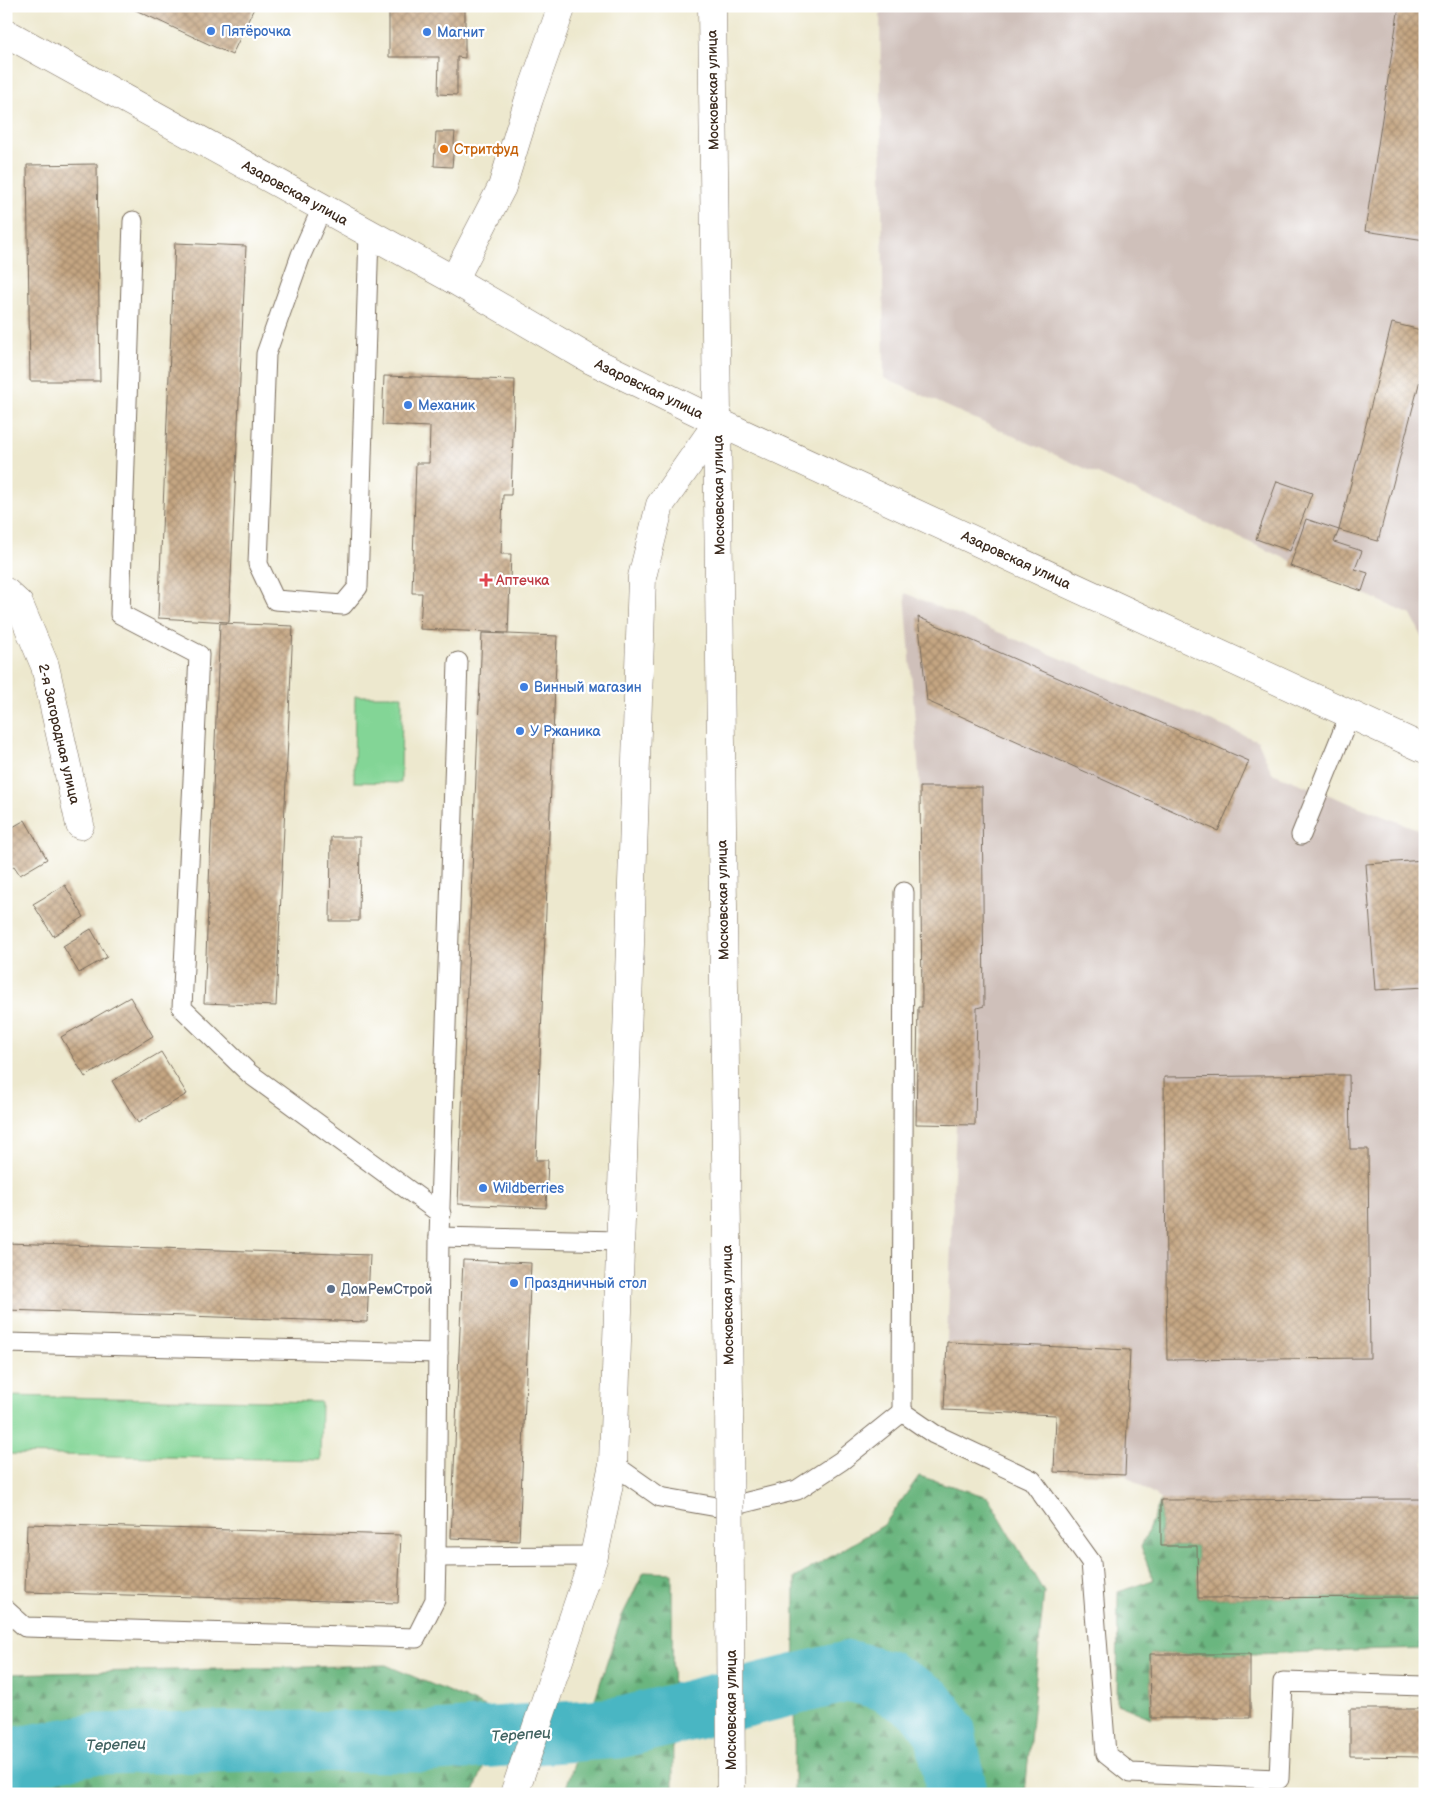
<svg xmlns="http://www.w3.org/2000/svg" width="1431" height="1800" viewBox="0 0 1431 1800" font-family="'Balsamiq Sans',sans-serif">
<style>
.industrial{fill:#cfc0ba}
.forest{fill:url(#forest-firs);stroke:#52704e}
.park{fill:#83d596;stroke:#5f805a}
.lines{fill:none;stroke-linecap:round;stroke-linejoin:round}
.river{stroke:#48b6c3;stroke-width:61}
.building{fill:url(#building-cross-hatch)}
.service-casing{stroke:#796c5c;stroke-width:21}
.minor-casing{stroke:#796c5c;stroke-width:29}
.tertiary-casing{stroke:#796c5c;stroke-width:29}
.secondary-casing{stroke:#796c5c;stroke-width:29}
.primary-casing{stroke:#796c5c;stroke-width:29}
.service{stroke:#fff;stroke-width:19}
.minor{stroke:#fff;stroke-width:28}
.tertiary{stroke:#fff;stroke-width:28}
.secondary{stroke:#fff;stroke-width:28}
.primary{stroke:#fff;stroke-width:28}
.primary-bridge-casing{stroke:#796c5c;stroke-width:29;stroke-linecap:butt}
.primary-bridge{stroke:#fff;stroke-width:28}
.shop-dot{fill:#3f7fe0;stroke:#fff;stroke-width:2}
.food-dot{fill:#e8710a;stroke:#fff;stroke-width:2}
.health-dot{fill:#e0444e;stroke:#fff;stroke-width:2}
.service-dot{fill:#5c6f8a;stroke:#fff;stroke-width:2}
.labels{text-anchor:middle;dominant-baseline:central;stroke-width:4.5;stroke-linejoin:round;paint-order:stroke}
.shop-label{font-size:14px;fill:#366cbe;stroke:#fff;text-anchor:start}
.street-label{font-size:14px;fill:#3b2a1e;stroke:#fff}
.food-label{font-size:14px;fill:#c56008;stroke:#fff;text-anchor:start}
.health-label{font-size:14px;fill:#be3a42;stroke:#fff;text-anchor:start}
.service-label{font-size:14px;fill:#4e5e75;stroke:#fff;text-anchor:start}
.water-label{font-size:15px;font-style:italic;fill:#406260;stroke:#fff}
</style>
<defs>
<pattern id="forest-firs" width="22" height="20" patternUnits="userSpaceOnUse" patternTransform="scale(1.25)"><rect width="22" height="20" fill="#6ab67f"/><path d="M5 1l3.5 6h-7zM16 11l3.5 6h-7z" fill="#589467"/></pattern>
<pattern id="building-cross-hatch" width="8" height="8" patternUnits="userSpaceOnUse" patternTransform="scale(1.25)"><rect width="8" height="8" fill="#c5a682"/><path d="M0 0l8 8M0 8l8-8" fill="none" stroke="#a1876a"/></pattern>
</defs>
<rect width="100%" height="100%" fill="#fff"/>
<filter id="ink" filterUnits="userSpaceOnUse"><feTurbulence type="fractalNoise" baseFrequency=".02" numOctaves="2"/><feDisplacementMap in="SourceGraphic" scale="10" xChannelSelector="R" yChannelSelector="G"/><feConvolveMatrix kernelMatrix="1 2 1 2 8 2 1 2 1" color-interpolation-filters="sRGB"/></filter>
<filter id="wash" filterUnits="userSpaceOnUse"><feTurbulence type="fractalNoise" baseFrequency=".0096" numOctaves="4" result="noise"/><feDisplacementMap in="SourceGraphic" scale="20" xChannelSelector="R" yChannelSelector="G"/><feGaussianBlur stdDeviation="1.12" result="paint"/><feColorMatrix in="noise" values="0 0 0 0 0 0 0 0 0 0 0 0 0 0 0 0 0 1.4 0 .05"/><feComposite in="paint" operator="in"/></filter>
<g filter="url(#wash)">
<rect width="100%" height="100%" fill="#ede8ce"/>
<g class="industrial">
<polygon points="880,6 1425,6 1425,642 1411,615 884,378"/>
<polygon points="905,593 1258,741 1272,773 1425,832 1425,1597 1198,1598 1197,1546 1161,1546 1161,1500 1125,1475 1054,1472 1056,1415 944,1410 956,1125 916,1124 918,1007 922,1007 920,787"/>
</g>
<g class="forest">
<polygon points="919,1476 988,1497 1044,1592 1025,1794 794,1794 795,1578 884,1525"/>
<polygon points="1161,1500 1161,1546 1197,1546 1198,1598 1425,1597 1425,1649 1250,1654 1150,1654 1151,1718 1117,1704 1118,1592 1153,1580 1141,1547"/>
<polygon points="644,1572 672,1573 673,1794 564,1794 622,1616"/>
<polygon points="386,1665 504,1715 473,1794 6,1794 6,1674"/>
</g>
<g class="park">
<polygon points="355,696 402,696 401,783 354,782"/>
<polygon points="6,1396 321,1402 320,1460 6,1454"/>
</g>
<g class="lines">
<polyline class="river" points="6,1759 94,1744 258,1741 423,1742 619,1728 850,1671 884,1680 925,1704 945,1731 955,1782 955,1794"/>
</g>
<g id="blocks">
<g class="building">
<polygon points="127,6 255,6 232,55"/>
<polygon points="389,6 465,6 465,58 457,57 457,95 438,94 439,57 389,57"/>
<polygon points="1399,6 1425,7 1425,240 1365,231"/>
<polygon points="436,132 455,132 452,167 434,166"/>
<polygon points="97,164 100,381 30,381 27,165"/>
<polygon points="175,243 246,246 229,622 158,618"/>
<polygon points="1392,323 1425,331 1425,361 1378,541 1339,530"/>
<polygon points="384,376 515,380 511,495 503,495 501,554 511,554 508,633 420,629 422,593 412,593 416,463 429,463 430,427 382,425"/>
<polygon points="1277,481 1312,493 1290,551 1256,539"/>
<polygon points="1306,519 1339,530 1334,542 1362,551 1355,569 1368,573 1362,591 1290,566"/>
<polygon points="918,617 1249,761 1218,831 927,701"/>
<polygon points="220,623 293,626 276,1006 204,1003"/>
<polygon points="482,633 557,636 536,1160 548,1160 546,1208 458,1204"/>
<polygon points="920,787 982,787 984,1006 977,1008 975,1125 916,1124 918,1007 922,1007"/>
<polygon points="25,820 47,859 20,875 14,866 6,870 6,831"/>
<polygon points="331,837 360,837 359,921 330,921"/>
<polygon points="1425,860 1425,987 1375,990 1366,864"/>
<polygon points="65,885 84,917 53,936 33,904"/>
<polygon points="91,929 107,957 79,973 63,946"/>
<polygon points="130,997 153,1036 85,1077 61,1037"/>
<polygon points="161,1052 187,1094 138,1123 112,1081"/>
<polygon points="1349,1075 1350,1149 1368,1149 1370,1358 1167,1360 1164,1077"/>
<polygon points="6,1243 370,1255 367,1322 6,1310"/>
<polygon points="463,1260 531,1263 519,1541 451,1538"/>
<polygon points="947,1342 1130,1350 1125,1475 1054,1472 1056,1415 944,1410"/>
<polygon points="1425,1499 1425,1597 1198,1598 1197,1546 1161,1546 1161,1500"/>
<polygon points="27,1524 401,1535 398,1603 25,1592"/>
<polygon points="1150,1654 1250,1654 1250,1718 1151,1718"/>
<polygon points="1350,1709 1425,1709 1425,1757 1350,1756"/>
</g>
</g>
</g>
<g filter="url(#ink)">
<use href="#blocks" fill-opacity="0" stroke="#796c5c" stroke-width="1"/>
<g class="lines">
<defs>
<g id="service">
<polyline points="322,208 301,255 266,354 258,564 275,600 343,605 358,587 369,234"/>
<polyline points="133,221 120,614 199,655 182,1008 250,1074 441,1214"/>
<polyline points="458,662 439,1237 620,1241"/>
<polyline points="1301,835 1350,714"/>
<polyline points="439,1237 436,1557 594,1556"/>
<polyline points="6,1343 438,1353"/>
<polyline points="902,1412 934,1434 1032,1480 1091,1562 1106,1754 1130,1773 1279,1779 1283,1682 1425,1686"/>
<polyline points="902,1412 904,892"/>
<polyline points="613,1464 660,1497 723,1508 797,1490 841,1461 902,1412"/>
<polyline points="6,1610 25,1627 416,1638 435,1600 436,1557"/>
</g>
<polyline id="minor" points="6,592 19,604 45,666 80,825"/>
<g id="tertiary">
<polyline points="6,33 454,280"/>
<polyline points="514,1794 594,1556 613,1464 642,577 660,505 718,422 1425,749"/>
</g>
<polyline id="secondary" points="562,6 529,99 502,187 454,280 591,360 718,422"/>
<polyline id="primary" points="712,6 729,1398"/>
</defs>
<use href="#service" class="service-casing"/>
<use href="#minor" class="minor-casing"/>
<use href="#tertiary" class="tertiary-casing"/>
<use href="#secondary" class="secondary-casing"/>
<use href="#primary" class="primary-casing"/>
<use href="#service" class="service"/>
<use href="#minor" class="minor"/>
<use href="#tertiary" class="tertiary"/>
<use href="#secondary" class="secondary"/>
<use href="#primary" class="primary"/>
<defs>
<polyline id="primary-bridge" points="729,1398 731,1794"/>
</defs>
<use href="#primary-bridge" class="primary-bridge-casing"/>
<use href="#primary-bridge" class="primary-bridge"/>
</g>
</g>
<g class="shop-dot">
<circle cx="211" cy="31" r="5"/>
<circle cx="427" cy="32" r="5"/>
<circle cx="408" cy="405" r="5"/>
<circle cx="524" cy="687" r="5"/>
<circle cx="520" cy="731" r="5"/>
<circle cx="483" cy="1188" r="5"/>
<circle cx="514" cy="1283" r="5"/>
</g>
<circle class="food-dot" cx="444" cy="149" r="5"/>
<path class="health-dot" d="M483.5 572.5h5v5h5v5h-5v5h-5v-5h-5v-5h5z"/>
<circle class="service-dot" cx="331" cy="1289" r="5"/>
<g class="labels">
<g class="shop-label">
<text x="221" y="31">Пятёрочка</text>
<text x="437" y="32">Магнит</text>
<text x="418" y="405">Механик</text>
<text x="534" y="687">Винный магазин</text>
<text x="530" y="731">У Ржаника</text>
<text x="493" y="1188">Wildberries</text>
<text x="524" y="1283">Праздничный стол</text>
</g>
<g class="street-label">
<text transform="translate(713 90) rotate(-91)">Московская улица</text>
<text transform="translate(295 193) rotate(29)">Азаровская улица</text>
<text transform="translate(649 389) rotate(26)">Азаровская улица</text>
<text transform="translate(719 495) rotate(-91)">Московская улица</text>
<text transform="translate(1016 560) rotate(25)">Азаровская улица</text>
<text transform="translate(59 734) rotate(77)">2-я Загородная улица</text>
<text transform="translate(723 900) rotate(-91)">Московская улица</text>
<text transform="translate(728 1305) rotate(-91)">Московская улица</text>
<text transform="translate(731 1710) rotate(-90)">Московская улица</text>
</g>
<g class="food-label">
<text x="454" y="149">Стритфуд</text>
</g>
<g class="health-label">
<text x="496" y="580">Аптечка</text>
</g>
<g class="service-label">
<text x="341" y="1289">ДомРемСтрой</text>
</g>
<g class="water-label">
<text transform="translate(521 1735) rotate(-4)">Терепец</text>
<text transform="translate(116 1745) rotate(-2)">Терепец</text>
</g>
</g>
<rect width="1431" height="1800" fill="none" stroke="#fff" stroke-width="25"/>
</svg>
